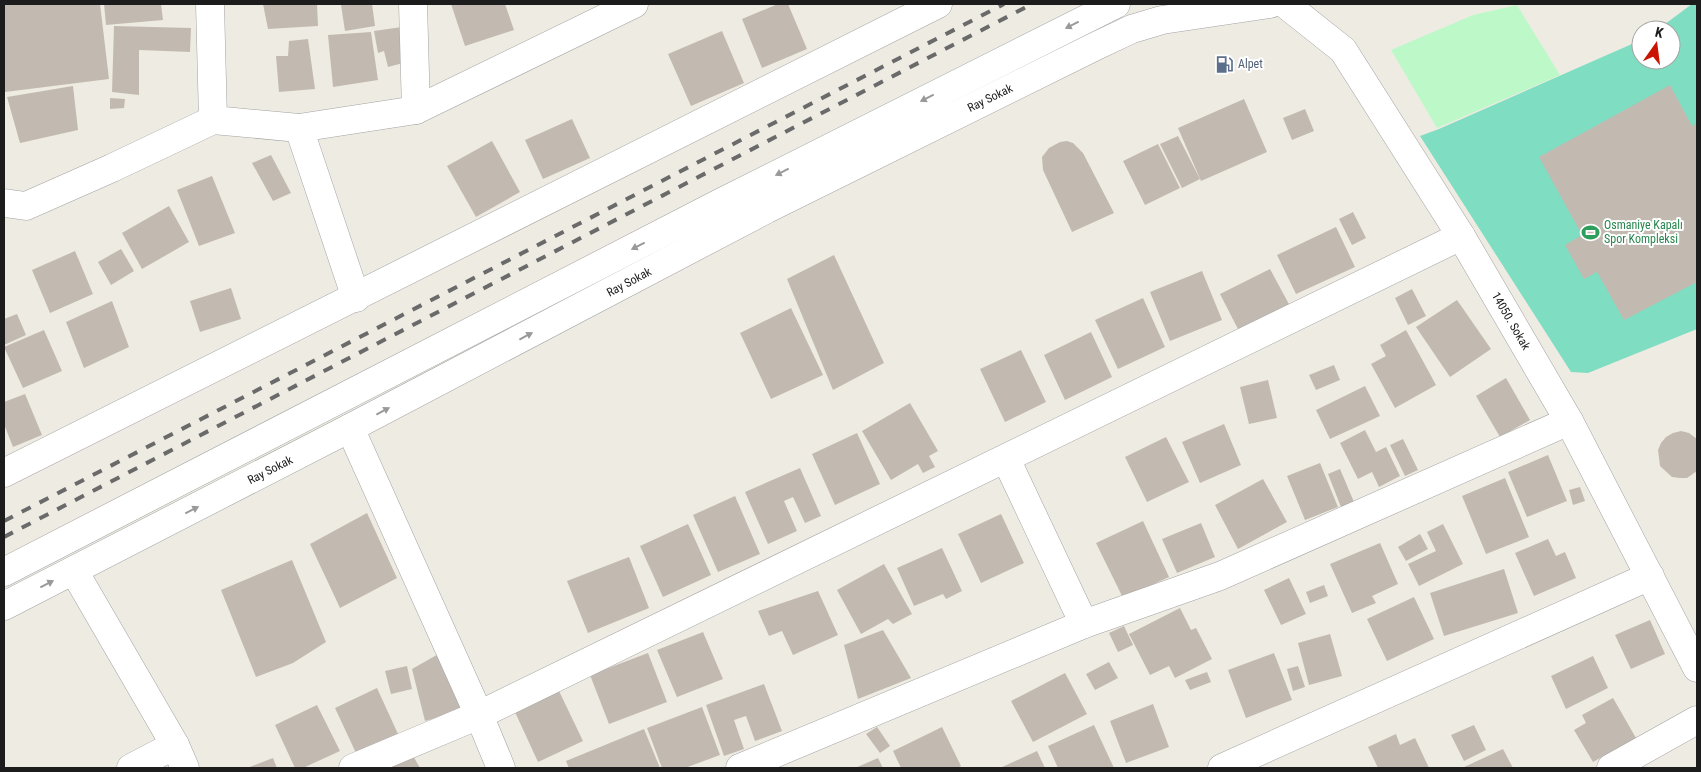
<svg xmlns="http://www.w3.org/2000/svg" width="1701" height="772" viewBox="0 0 1701 772" font-family="'Roboto Condensed',sans-serif">
<style>
.park{fill:#bdf9c8}
.pitch{fill:#7fddc2}
.building{fill:#c2bab1}
.lines{fill:none;stroke-linecap:round;stroke-linejoin:round}
.minor-casing{stroke:#a3a3a3;stroke-width:29}
.tertiary-casing{stroke:#a3a3a3;stroke-width:29}
.minor{stroke:#fff;stroke-width:28}
.tertiary{stroke:#fff;stroke-width:28}
.rail{stroke:#6a6a6a;stroke-width:4;stroke-dasharray:10 10;stroke-linecap:butt}
.oneway{fill:#999}
.labels{text-anchor:middle;dominant-baseline:central;stroke-width:4;stroke-linejoin:round;paint-order:stroke}
.service-label{font-size:12px;fill:#4e5e75;stroke:#fff;text-anchor:start}
.street-label{font-size:12px;fill:#1c1c1c;stroke:#fff}
.leisure-label{font-size:12px;fill:#27864d;stroke:#fff;text-anchor:start}
</style>
<rect width="100%" height="100%" fill="#eeebe2"/>
<polygon class="park" points="1517,5 1560,75 1437,128 1391,50 1473,15"/>
<polygon class="pitch" points="1692,4 1697,4 1697,329 1588,373 1571,372 1420,136 1439,129 1641,40 1641,60 1671,60 1671,30 1657,30"/>
<g class="building">
<polygon points="4,4 100,4 109,79 5,92"/>
<polygon points="104,4 161,4 163,20 106,25"/>
<polygon points="263,4 317,4 318,26 268,29"/>
<polygon points="350,4 372,4 375,26 345,31 341,5"/>
<polygon points="451,4 505,4 514,30 465,46"/>
<polygon points="778,4 788,4 807,49 762,68 742,19"/>
<polygon points="114,26 191,28 190,52 139,50 139,95 112,92"/>
<polygon points="402,27 407,62 388,67 384,51 378,53 374,31"/>
<polygon points="722,31 744,83 691,106 668,54"/>
<polygon points="371,32 378,80 333,87 328,35"/>
<polygon points="308,39 315,89 279,92 276,56 288,56 289,41"/>
<polygon points="1670,85 1692,126 1697,123 1697,282 1624,320 1597,272 1584,279 1565,245 1582,235 1539,157"/>
<polygon points="73,86 78,130 20,143 7,97"/>
<polygon points="110,98 125,99 124,108 110,109"/>
<polygon points="1244,99 1267,152 1201,181 1178,128"/>
<polygon points="1305,109 1314,131 1292,140 1283,118"/>
<polygon points="572,119 590,158 543,179 525,140"/>
<polygon points="1178,136 1200,179 1182,188 1160,144"/>
<polygon points="492,141 520,192 476,217 447,166"/>
<polygon points="1067,141 1073,143 1083,153 1114,213 1072,232 1043,170 1042,157 1049,148 1060,142"/>
<polygon points="1158,144 1180,188 1145,205 1123,161"/>
<polygon points="271,155 291,193 273,201 252,163"/>
<polygon points="212,176 235,233 199,246 177,190"/>
<polygon points="169,206 189,242 142,269 122,233"/>
<polygon points="1353,212 1366,238 1352,245 1339,219"/>
<polygon points="1336,227 1355,267 1296,294 1277,255"/>
<polygon points="121,249 134,271 111,285 98,262"/>
<polygon points="75,251 93,294 50,313 32,270"/>
<polygon points="834,255 884,363 833,390 787,279"/>
<polygon points="1270,269 1290,306 1239,331 1220,294"/>
<polygon points="1202,271 1222,320 1170,341 1150,292"/>
<polygon points="231,288 241,319 200,332 190,301"/>
<polygon points="1412,289 1426,316 1408,325 1395,298"/>
<polygon points="1143,298 1165,347 1118,369 1095,320"/>
<polygon points="1457,300 1491,349 1450,377 1416,327"/>
<polygon points="112,301 129,347 84,368 66,322"/>
<polygon points="791,308 823,375 771,399 740,333"/>
<polygon points="17,314 26,335 4,345 4,319"/>
<polygon points="44,330 62,371 23,388 4,347"/>
<polygon points="1406,330 1436,385 1395,408 1371,364 1386,356 1380,345"/>
<polygon points="1091,332 1112,377 1065,400 1044,355"/>
<polygon points="1021,350 1046,402 1005,422 980,369"/>
<polygon points="1334,365 1340,380 1316,390 1309,375"/>
<polygon points="1506,378 1530,420 1500,437 1476,396"/>
<polygon points="1268,380 1277,418 1249,424 1240,387"/>
<polygon points="1365,386 1380,416 1330,439 1316,410"/>
<polygon points="25,394 42,435 13,447 4,424 4,402"/>
<polygon points="910,403 938,451 929,456 935,467 923,473 918,464 891,480 862,431"/>
<polygon points="1224,424 1241,465 1200,483 1182,442"/>
<polygon points="1365,430 1376,452 1386,447 1400,476 1379,487 1372,472 1358,479 1340,443"/>
<polygon points="1681,431 1689,433 1697,439 1697,471 1687,478 1680,478 1672,477 1660,466 1658,450 1661,443 1666,437 1673,433"/>
<polygon points="857,433 880,484 835,505 812,454"/>
<polygon points="1166,437 1189,482 1147,502 1125,457"/>
<polygon points="1403,439 1418,470 1405,476 1390,445"/>
<polygon points="1548,455 1567,501 1527,517 1508,472"/>
<polygon points="1320,463 1338,507 1305,520 1287,476"/>
<polygon points="800,468 821,516 805,523 793,497 784,501 797,531 768,544 745,492"/>
<polygon points="1340,469 1354,502 1341,507 1328,474"/>
<polygon points="1505,478 1529,537 1486,554 1462,496"/>
<polygon points="1263,479 1287,522 1238,549 1215,505"/>
<polygon points="1580,487 1585,501 1573,505 1569,490"/>
<polygon points="735,496 760,554 718,572 693,515"/>
<polygon points="367,513 397,578 340,608 310,544"/>
<polygon points="1001,514 1024,563 981,583 958,534"/>
<polygon points="1143,521 1169,577 1123,598 1096,543"/>
<polygon points="1201,523 1215,557 1177,573 1162,539"/>
<polygon points="688,524 711,575 663,597 640,546"/>
<polygon points="1443,524 1463,564 1419,586 1408,564 1436,551 1427,532"/>
<polygon points="1420,534 1428,549 1406,561 1398,547"/>
<polygon points="1548,539 1556,556 1565,552 1576,578 1534,596 1515,553"/>
<polygon points="1380,543 1398,584 1372,596 1376,603 1352,613 1330,564"/>
<polygon points="942,548 962,591 946,599 943,594 914,606 897,568"/>
<polygon points="629,557 649,608 588,633 567,581"/>
<polygon points="292,560 326,642 293,663 256,677 221,590"/>
<polygon points="884,564 912,614 893,624 888,619 861,634 837,590"/>
<polygon points="1504,569 1518,613 1444,636 1430,593"/>
<polygon points="1289,578 1306,614 1281,625 1264,590"/>
<polygon points="1324,585 1328,596 1310,603 1306,592"/>
<polygon points="818,591 838,635 793,655 782,631 769,636 758,611"/>
<polygon points="1414,597 1434,639 1387,661 1367,619"/>
<polygon points="1180,608 1191,630 1196,628 1212,659 1175,678 1169,666 1150,675 1129,634"/>
<polygon points="1650,620 1665,654 1631,669 1615,635"/>
<polygon points="1124,626 1133,645 1118,652 1109,633"/>
<polygon points="883,630 911,678 858,699 844,645"/>
<polygon points="703,632 723,679 677,697 657,650"/>
<polygon points="1330,634 1342,676 1309,685 1298,643"/>
<polygon points="442,652 465,710 425,721 412,669"/>
<polygon points="648,653 667,702 609,724 590,675"/>
<polygon points="1274,653 1292,700 1246,718 1228,670"/>
<polygon points="1593,656 1608,688 1566,709 1551,676"/>
<polygon points="1109,662 1118,678 1095,690 1086,674"/>
<polygon points="407,666 412,689 391,694 385,671"/>
<polygon points="1298,666 1305,687 1293,691 1287,669"/>
<polygon points="1207,672 1211,682 1190,690 1185,680"/>
<polygon points="1065,673 1087,714 1033,742 1011,701"/>
<polygon points="764,684 782,731 755,741 746,716 734,720 744,749 724,756 706,705"/>
<polygon points="377,688 398,734 356,753 335,708"/>
<polygon points="559,691 583,741 538,762 515,712"/>
<polygon points="1613,698 1636,738 1593,762 1574,730 1586,723 1582,715"/>
<polygon points="1153,704 1169,747 1126,763 1110,721"/>
<polygon points="317,705 340,751 303,768 295,768 275,725"/>
<polygon points="702,707 720,755 685,768 662,768 647,728"/>
<polygon points="1094,725 1114,768 1058,768 1048,746"/>
<polygon points="1474,725 1486,750 1464,761 1451,735"/>
<polygon points="877,727 890,746 880,753 866,734"/>
<polygon points="942,727 961,766 957,768 901,768 893,751"/>
<polygon points="644,729 660,768 569,768 566,761"/>
<polygon points="1396,734 1400,745 1415,738 1429,768 1378,768 1368,747"/>
<polygon points="1503,749 1513,768 1462,768"/>
<polygon points="1037,751 1045,768 1000,768"/>
<polygon points="412,754 420,768 386,768"/>
<polygon points="273,758 277,768 247,768"/>
<polygon points="878,758 883,768 855,768"/>
</g>
<g class="lines">
<defs>
<g id="minor">
<polyline points="210,4 213,120"/>
<polyline points="413,4 416,110"/>
<polyline points="1285,4 1343,50 1461,236 1569,421 1697,668"/>
<polyline points="299,128 356,298"/>
<polyline points="4,203 26,206 112,168 213,120 299,128 416,110 634,4"/>
<polyline points="350,428 479,715 501,768"/>
<polyline points="1006,459 1084,624"/>
<polyline points="4,473 938,4"/>
<polyline points="74,571 175,745 185,768"/>
<polyline points="131,768 175,745"/>
<polyline points="353,768 479,715 1461,236"/>
<polyline points="740,768 1084,624 1220,576 1569,421"/>
<polyline points="1222,768 1650,576"/>
<polyline points="1611,768 1697,720"/>
</g>
<g id="tertiary">
<polyline points="4,572 720,203 1116,4"/>
<polyline points="4,606 350,428 767,209 1096,46 1132,29 1162,20 1270,4"/>
</g>
</defs>
<use href="#minor" class="minor-casing"/>
<use href="#tertiary" class="tertiary-casing"/>
<use href="#minor" class="minor"/>
<use href="#tertiary" class="tertiary"/>
<g class="rail">
<polyline points="4,521 1004,4"/>
<polyline points="4,537 1032,4"/>
</g>
</g>
<defs><path id="oneway-solid" d="M-6-.8H1V-3.2L6.5 0L1 3.2V.8H-6Z" transform="scale(1.25)"/></defs>
<g class="oneway">
<use href="#oneway-solid" transform="translate(1072 25) rotate(153)"/>
<use href="#oneway-solid" transform="translate(927 98) rotate(153)"/>
<use href="#oneway-solid" transform="translate(782 172) rotate(153)"/>
<use href="#oneway-solid" transform="translate(638 246) rotate(153)"/>
<use href="#oneway-solid" transform="translate(526 336) rotate(-28)"/>
<use href="#oneway-solid" transform="translate(383 411) rotate(-28)"/>
<use href="#oneway-solid" transform="translate(192 510) rotate(-27)"/>
<use href="#oneway-solid" transform="translate(47 584) rotate(-27)"/>
</g>
<defs>
<symbol id="fuel-bare" viewBox="-9 -9 18 18"><path d="M-5.5-6h7V0h2V4h1.3V-2.5L3-4.5l.8-.8L6-3V5H2.5V1h-1V6h-7ZM-4.2-4.7v3.2H.2V-4.7Z" fill="#5c6f8a" stroke="#fff" stroke-width="2.5" paint-order="stroke"/></symbol>
<symbol id="stadium-bare" viewBox="-9 -9 18 18"><path d="M0-5a6.5 5 0 1 0 0 10a6.5 5 0 1 0 0-10ZM-3.5-1.8h7v3.6h-7Z" fill="#2e9e5b" stroke="#fff" stroke-width="2.5" paint-order="stroke"/></symbol>
</defs>
<g fill-rule="evenodd">
<use href="#fuel-bare" x="1212" y="52" width="25" height="25"/>
<use href="#stadium-bare" x="1578" y="220" width="25" height="25"/>
</g>
<g class="labels">
<g class="service-label">
<text x="1238" y="64">Alpet</text>
</g>
<g class="street-label">
<text transform="translate(990 98) rotate(-26)">Ray Sokak</text>
<text transform="translate(629 282) rotate(-28)">Ray Sokak</text>
<text transform="translate(1511 321) rotate(60)">14050. Sokak</text>
<text transform="translate(270 470) rotate(-27)">Ray Sokak</text>
</g>
<g class="leisure-label">
<text x="1604" y="225">Osmaniye Kapalı<tspan x="1604" dy="14">Spor Kompleksi</tspan></text>
</g>
</g>
<rect width="1701" height="772" fill="none" stroke="#1c1c1c" stroke-width="10"/>
<g transform="translate(1656 45) rotate(14)"><circle r="24" fill="#ffffff" stroke="#a4a4a4"/>
<path d="M0-4L9 19L0 12L-9 19Z" fill="#c81400"/>
<text y="-8" font-size="14" font-weight="bold" text-anchor="middle" fill="#1c1c1c">K</text>
</g>
</svg>
